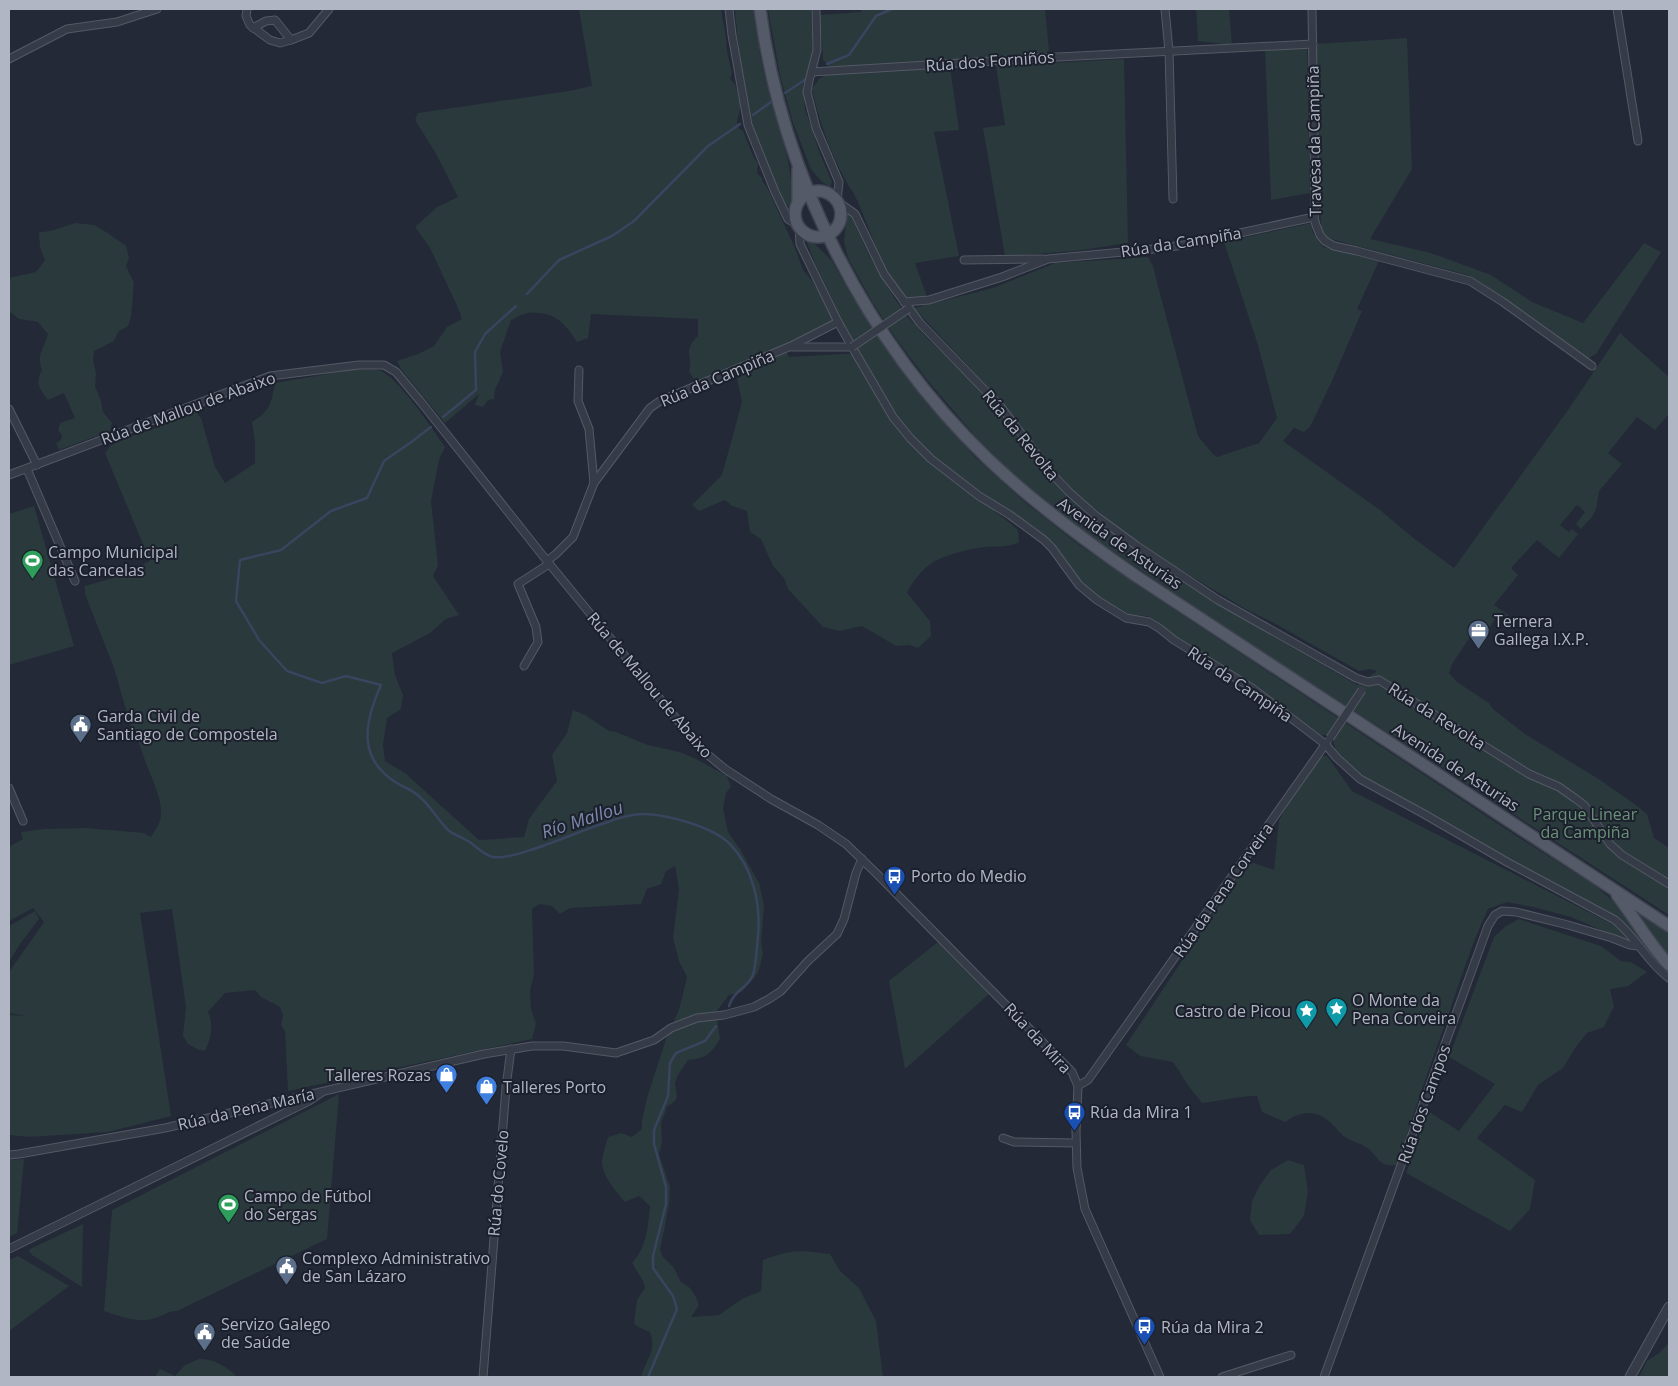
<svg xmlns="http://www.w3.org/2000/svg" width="1678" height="1386" viewBox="0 0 1678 1386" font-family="'Open Sans',sans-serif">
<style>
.green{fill:#29393c}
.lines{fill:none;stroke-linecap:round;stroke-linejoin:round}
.stream{stroke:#39445f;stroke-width:2.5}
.minor-casing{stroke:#545965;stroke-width:9}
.tertiary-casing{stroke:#545965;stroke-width:11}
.primary-casing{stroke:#3f4451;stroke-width:14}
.minor{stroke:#363b48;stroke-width:7}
.tertiary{stroke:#363b48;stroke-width:9}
.primary{stroke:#545a67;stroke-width:11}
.minor-bridge-casing{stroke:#545965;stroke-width:9;stroke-linecap:butt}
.minor-bridge{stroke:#363b48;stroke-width:7}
.labels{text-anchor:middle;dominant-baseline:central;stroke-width:4;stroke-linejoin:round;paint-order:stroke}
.street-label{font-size:16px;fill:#b1b6c4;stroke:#1c202c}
.poi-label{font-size:16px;fill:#b1b6c4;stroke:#1c202c;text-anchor:start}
.park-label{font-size:16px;fill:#6a9279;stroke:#1c202c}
.water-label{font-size:18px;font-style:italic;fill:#7c89aa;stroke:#1c202c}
</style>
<rect width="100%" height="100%" fill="#232937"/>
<g class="green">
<path d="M 579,9 L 721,9 L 726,38 L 727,51 L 732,73 L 730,79 L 735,84 L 741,104 L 737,122 L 739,129 L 743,131 L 754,158 L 758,163 L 757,173 L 762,178 L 763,183 L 766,185 L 795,248 L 803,270 L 813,282 L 833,317 L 832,322 C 816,330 800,336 784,345 L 789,357 L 860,353 L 850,338 L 815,263 L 806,240 L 811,240 L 832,261 L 847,288 L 881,341 L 924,400 L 975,457 L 1028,505 L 1078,544 L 1140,587 L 1518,837 L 1594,885 L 1613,901 L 1627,916 L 1669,970 L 1669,973 L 1650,957 L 1633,933 L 1362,776 L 1350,766 L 1336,750 L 1333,741 L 1326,735 L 1321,735 L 1233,672 L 1176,637 L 1155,620 L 1147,616 L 1131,615 L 1120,611 L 1101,600 L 1079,580 L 1041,532 L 991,500 L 995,512 L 1005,519 L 1018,530 L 1019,542 C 1008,548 997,546 985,547 C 969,549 949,554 935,561 C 925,566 911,583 907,593 L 930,621 L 931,636 L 918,648 L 909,645 L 896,646 L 862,626 L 839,631 L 823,627 L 788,589 L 784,578 L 773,566 L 761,539 L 750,532 L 747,511 L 732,506 L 725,500 L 699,511 L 692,505 L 722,475 L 742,402 L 736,374 L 710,384 L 694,380 L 689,371 C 694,353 681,353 698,336 L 698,319 L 591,314 L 588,338 L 577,342 C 565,323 554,311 529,313 C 523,313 516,318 511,320 L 500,352 L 503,372 L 495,390 L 494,399 L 488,400 L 483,407 L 475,405 L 479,394 L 445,423 L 401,369 L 397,361 L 418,354 L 434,346 L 447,327 L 462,319 L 459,310 L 430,248 L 415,227 L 437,207 L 458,197 L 435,152 L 415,120 L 418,113 L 569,91 L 592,86 Z"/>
<path d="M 735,9 L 754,9 C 757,37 761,65 769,93 C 779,130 793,162 792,202 L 791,206 L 789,207 C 780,202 777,186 773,177 C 766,159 757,141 752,123 C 742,86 738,47 735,9 Z"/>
<polygon points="768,9 811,9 813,54 803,86 805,109 820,154 832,182 830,187 821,181 811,169 793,123 780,75"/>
<polygon points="861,9 1045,9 1049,50 1045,54 829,67 823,60 822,42 819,15 861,12"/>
<polygon points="1196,9 1229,9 1232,45 1198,41"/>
<polygon points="1407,38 1412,169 1370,239 1431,253 1491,275 1532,302 1583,323 1644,243 1661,252 1596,354 1589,358 1584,357 1482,283 1468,275 1327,238 1321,230 1316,44"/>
<polygon points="1307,47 1310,193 1271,200 1265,50"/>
<polygon points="1124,59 1128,243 1076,251 1005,256 983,128 1005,125 996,66"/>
<path d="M 950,67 L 959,130 L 934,132 L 959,256 L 915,263 L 927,297 L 908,299 C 880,273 871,227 854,194 C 852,190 848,186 846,181 C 830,152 819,121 812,89 L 819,79 L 826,75 Z"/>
<polygon points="847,213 850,214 870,257 895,299 908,317 929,340 970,379 1000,412 1027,451 1084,513 1145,557 1240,617 1357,685 1377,671 1370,669 1359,671 1274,623 1247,610 1171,564 1113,524 1064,483 997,397 914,308 993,288 1055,263 1148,257 1153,266 1158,286 1198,436 1212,453 1217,457 1259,443 1277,418 1258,345 1224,242 1311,223 1313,233 1323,247 1379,261 1357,309 1362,311 1332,381 1310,427 1304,432 1294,428 1283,441 1380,510 1416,540 1454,568 1568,410 1620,333 1669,377 1669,414 1655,430 1637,417 1608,453 1622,464 1599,491 1596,509 1592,517 1581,529 1576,524 1585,512 1577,505 1560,525 1569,532 1572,529 1578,534 1559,558 1537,540 1511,568 1518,575 1494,605 1511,617 1508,621 1497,615 1489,629 1479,629 1474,631 1452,664 1449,673 1457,682 1489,703 1493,709 1525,734 1597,778 1636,805 1647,814 1654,838 1669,848 1669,915 1199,610 1057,513 1015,476 976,437 928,381 897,340 873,303 848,258 844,241"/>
<path d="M 76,223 L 94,225 L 106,232 L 126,246 L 129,258 L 126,266 L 134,283 L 131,317 L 128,326 L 118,332 L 114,341 L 94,351 L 93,361 L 96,373 L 95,386 L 101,401 L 103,412 L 112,423 L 110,431 L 59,450 L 56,443 L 61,440 L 62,435 L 58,430 L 60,423 L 75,418 L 64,393 L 48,400 C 39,388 35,384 42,370 C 36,354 44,349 48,334 L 38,322 L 19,319 L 9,311 L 9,278 L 36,272 L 45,260 L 40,247 L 39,232 C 54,232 63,226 76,223 Z"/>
<path d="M 356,369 C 364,370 376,368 383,372 C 403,384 431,427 445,447 L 439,460 L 431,501 L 438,565 L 433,576 L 459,615 L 446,619 L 430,633 L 392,653 L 395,675 L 403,695 L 401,709 L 387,718 L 383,745 L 385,761 L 405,773 L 479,840 L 524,837 L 529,819 L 557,781 L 552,755 L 567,733 L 573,710 L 585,715 L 609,731 L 616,732 L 648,745 L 680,752 L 696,759 L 727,776 L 731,787 L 726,793 L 723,808 L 728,832 L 740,849 L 759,883 L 764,906 L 761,942 L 763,954 L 758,973 L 742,992 L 729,995 L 716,1012 L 720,1039 C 710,1055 706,1058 688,1060 L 678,1075 L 675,1083 L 677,1097 L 675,1101 L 667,1107 L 661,1123 L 662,1141 L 659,1154 L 670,1187 L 669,1205 L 660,1250 L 663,1257 L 674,1268 L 681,1282 L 690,1288 L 696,1297 L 699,1305 L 691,1317 L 719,1315 L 742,1299 L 761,1291 L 763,1260 C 792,1249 800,1250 830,1254 L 840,1271 L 859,1288 L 876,1321 L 883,1377 L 641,1377 C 646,1358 657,1353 650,1332 L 638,1327 L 634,1323 L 637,1300 L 645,1288 L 643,1281 L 632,1263 C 647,1247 648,1226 650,1206 L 639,1196 L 625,1202 C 616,1191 601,1175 602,1160 C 603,1153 606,1144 608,1137 L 621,1133 L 632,1137 L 642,1129 L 642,1120 L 647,1098 L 667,1036 L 679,1010 L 687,977 L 679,961 L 673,938 L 679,889 L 675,866 L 666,871 L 661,884 L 647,889 L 641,904 L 570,908 L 560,914 L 552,906 L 539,904 L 532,909 L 534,975 L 530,990 L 531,1009 L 536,1024 L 532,1039 L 288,1091 L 285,1031 L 281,1025 L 283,1015 L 280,1007 L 261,997 L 255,990 L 225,993 L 208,1012 C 214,1025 211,1038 205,1051 L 199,1050 L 188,1044 L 183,1036 L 186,1007 L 172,909 L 140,913 L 171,1116 L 108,1132 L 29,1137 L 9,1135 L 9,1015 L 27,1016 L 9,1013 L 9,972 L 44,922 L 33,908 L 9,921 L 9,847 L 23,839 L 21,832 L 44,829 L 86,828 L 144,833 L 151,837 C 153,833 157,828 159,823 C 166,805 152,780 146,763 C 141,751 139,738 131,727 L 114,668 L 85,594 L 85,586 L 113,578 L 150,561 L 105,453 L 111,445 L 134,435 L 159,427 L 175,417 L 195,411 L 201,418 L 215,467 L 225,483 L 255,463 L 255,442 L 252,422 C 270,411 271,404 275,383 Z"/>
<polygon points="34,506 74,646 9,665 9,514"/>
<path d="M 1321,756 L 1327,756 L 1352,791 L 1614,925 L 1621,930 L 1629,942 L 1571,917 L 1533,907 L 1507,902 L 1488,909 C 1472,943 1461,978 1449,1013 C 1431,1063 1413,1113 1398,1165 C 1380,1167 1381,1161 1370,1150 C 1363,1144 1353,1142 1345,1137 C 1340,1134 1336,1127 1331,1123 C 1315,1109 1302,1111 1285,1122 L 1262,1112 L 1257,1096 C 1238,1096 1221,1101 1202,1103 L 1190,1088 L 1173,1062 L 1140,1056 L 1126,1045 L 1248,861 L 1274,870 L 1279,820 L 1294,794 Z"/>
<polygon points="35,911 39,919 20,944 9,962 9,926"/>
<polygon points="1638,912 1669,933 1669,958 1656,942 1637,916"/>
<polygon points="1519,919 1601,946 1621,961 1631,962 1647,972 1628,986 1610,989 1614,1006 1604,1027 1587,1033 1575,1048 1563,1068 1538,1085 1522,1112 1505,1105 1477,1138 1535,1180 1530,1209 1510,1231 1406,1173 1428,1111 1459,1131 1495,1084 1449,1057 1494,937 1506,926"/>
<polygon points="938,942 989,994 905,1069 889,981"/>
<path d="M 339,1094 L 327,1239 L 177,1311 C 168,1311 163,1316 155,1318 C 139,1324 119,1316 104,1311 L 112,1210 Z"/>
<polygon points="24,1159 17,1233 9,1237 9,1160"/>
<polygon points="1288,1160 1304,1165 1308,1192 1304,1216 1290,1234 1259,1235 1250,1220 1252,1201 1260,1185 1271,1170"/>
<polygon points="83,1224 82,1287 32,1255 29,1251 30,1249"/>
<polygon points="18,1256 69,1286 9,1331 9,1260"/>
<polygon points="1669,1343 1669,1377 1639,1377 1647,1361 1659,1353"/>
<path d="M 199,1359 C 215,1359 226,1366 237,1377 L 155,1377 L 160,1369 L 175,1376 L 185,1365 Z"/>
</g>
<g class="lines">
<g class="stream">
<polyline points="827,64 849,55 876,16 892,9"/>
<polyline points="785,93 806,79"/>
<polyline points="753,115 771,102"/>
<polyline points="527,294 559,260 612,236 634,221 708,146 740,124"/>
<polyline points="443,417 476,390 475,352 485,334 516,306"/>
<path d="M 431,427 L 410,443 L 384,461 L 367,498 L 331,511 L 281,550 L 240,560 L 236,601 L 259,640 L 287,671 L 322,683 L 346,676 L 381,685 C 363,725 357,762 402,786 C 409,789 416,793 421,798 C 431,807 438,820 448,830 C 454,835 464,838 471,843 C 477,848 486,856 493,857 C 514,861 581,830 605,823 C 615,819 635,813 645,814 C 669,815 713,827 730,844 C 753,868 761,904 758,936 C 757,945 756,969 752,977 C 747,988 734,990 729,1006"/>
<polyline points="648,1377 677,1309 673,1296 653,1268 653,1256 666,1204 666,1187 654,1144 654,1130 668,1096 670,1063 676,1053 705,1041 716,1026"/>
</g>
<defs>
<g id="minor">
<polyline points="247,9 246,16 250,25 270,40 280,43 291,40 309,33 329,9"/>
<path d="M 729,9 L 732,35 L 748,125 L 775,192 L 788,219 L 799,226 L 800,244 L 838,322 L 855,352 L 893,417 L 910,438 L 931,459 L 979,496 L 1010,515 L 1044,540 L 1052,548 L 1079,585 L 1097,600 L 1126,618 L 1149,622 L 1159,628 L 1174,640 L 1252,688 L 1325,744 L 1337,758 L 1360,779 L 1424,814 L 1507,862 L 1615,920 C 1636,937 1647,962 1669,978"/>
<polyline points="816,9 817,50 809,81 807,92 816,128 839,182 837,201 855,214 884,274 920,323 1001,407 1050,472 1069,492 1096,516 1137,546 1218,600 1356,678 1368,682 1379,680 1529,774 1559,787 1576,799 1584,805 1610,844 1622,855 1669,884"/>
<polyline points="1165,9 1169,51 1173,199"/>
<polyline points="1312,9 1315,204 1314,217 1316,225 1320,235 1325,241 1334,246 1357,251 1470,281 1503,302 1592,366"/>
<polyline points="1617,9 1638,141"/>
<polyline points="253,28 266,21 275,20 291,40"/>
<polyline points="9,59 67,29 117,22 157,9"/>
<polyline points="812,72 1058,57 1313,44"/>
<polyline points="964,260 1043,259"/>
<polyline points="904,302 929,300 1002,277 1048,259 1145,250 1184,245 1314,217"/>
<polyline points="792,347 852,347"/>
<polyline points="579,370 578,401 589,429 594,483"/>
<polyline points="9,409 37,465"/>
<polyline points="27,469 75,581"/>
<polyline points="9,475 270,376 359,365 384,365 396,372 421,402 547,561 702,750 725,769 771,799 818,825 846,844 877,874 1072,1072 1078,1086 1076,1131 1077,1168 1085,1209 1160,1377"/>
<polyline points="547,561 556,554 573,537 594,483 650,408 660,401 791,346 838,322"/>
<polyline points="524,666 538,642 536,627 518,584 549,564"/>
<polyline points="9,788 23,821"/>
<polyline points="1078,1086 1088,1080 1327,742"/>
<polyline points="1003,1138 1014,1142 1076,1143"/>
<polyline points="9,1155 19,1154 165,1128 484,1054 532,1046 563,1046 616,1053 654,1040 671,1028 697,1018 724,1015 754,1007 769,999 781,991 808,961 837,934 844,919 856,873 862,859"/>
<polyline points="9,1249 309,1101 321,1093"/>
<polyline points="483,1377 506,1087 511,1049"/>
<polyline points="1222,1377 1291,1355"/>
<polyline points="1324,1377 1488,926 1495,915 1502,911 1516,912 1568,925 1612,938 1630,945 1638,946"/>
</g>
<polyline id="tertiary" points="1630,1377 1669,1307"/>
<g id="primary">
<path d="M 760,9 C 782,177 866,342 988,459 C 1034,503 1084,540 1136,576 L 1669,926"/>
<polyline points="798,169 798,202"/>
<circle cx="818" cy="214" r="23"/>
<path d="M 1617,895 C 1635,918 1649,944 1669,965"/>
</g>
</defs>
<use href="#minor" class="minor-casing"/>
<use href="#tertiary" class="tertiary-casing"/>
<use href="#primary" class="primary-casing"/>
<use href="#minor" class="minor"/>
<use href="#tertiary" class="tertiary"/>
<use href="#primary" class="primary"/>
<defs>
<g id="minor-bridge">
<polyline points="852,347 908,309"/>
<polyline points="1330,738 1362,690"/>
</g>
</defs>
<use href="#minor-bridge" class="minor-bridge-casing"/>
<use href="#minor-bridge" class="minor-bridge"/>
</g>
<defs>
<symbol id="stadium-pin" viewBox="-11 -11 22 30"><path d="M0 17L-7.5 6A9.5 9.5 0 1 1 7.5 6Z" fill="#2e9e5b" stroke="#1c202c"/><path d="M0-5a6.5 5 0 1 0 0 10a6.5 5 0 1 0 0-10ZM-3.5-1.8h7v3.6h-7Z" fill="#fff"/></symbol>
<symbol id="office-pin" viewBox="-11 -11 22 30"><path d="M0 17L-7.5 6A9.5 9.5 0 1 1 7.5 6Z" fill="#5c6f8a" stroke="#1c202c"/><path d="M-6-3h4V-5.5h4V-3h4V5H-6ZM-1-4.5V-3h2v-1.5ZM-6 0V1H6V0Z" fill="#fff"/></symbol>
<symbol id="civic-pin" viewBox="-11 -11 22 30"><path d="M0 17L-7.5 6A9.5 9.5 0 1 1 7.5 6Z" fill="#5c6f8a" stroke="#1c202c"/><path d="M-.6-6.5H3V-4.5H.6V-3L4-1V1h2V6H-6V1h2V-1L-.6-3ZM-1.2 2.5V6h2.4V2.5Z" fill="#fff"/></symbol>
<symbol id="bus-pin" viewBox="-11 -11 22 30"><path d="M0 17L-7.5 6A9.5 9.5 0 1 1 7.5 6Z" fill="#1a4fb4" stroke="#1c202c"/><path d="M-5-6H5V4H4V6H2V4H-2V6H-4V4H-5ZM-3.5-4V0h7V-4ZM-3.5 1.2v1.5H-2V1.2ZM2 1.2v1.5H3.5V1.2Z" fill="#fff"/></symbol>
<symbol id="sight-pin" viewBox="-11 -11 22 30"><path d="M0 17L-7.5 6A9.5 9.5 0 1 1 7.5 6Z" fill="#0f9aa8" stroke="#1c202c"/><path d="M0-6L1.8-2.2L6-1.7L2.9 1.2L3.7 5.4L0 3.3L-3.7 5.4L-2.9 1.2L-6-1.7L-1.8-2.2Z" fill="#fff"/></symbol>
<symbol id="shop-pin" viewBox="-11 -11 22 30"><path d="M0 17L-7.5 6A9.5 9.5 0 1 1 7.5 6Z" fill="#3f7fe0" stroke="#1c202c"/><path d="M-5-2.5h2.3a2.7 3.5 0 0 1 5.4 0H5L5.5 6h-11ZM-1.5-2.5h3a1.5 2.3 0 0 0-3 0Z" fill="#fff"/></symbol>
</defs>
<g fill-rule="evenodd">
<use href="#stadium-pin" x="20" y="548" width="25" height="34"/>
<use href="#office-pin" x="1466" y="618" width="25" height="34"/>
<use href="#civic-pin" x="68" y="712" width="25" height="34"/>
<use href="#bus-pin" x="882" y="864" width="25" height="34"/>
<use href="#sight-pin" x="1324" y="996" width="25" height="34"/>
<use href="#sight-pin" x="1294" y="998" width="25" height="34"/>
<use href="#shop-pin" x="434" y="1062" width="25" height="34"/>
<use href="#shop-pin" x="474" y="1074" width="25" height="34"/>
<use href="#bus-pin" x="1062" y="1100" width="25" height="34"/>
<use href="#stadium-pin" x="216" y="1192" width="25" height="34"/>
<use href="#civic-pin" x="274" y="1254" width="25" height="34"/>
<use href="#bus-pin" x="1132" y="1314" width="25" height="34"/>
<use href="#civic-pin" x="192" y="1320" width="25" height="34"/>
</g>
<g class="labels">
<g class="street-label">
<text transform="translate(990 61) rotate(-4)">Rúa dos Forniños</text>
<text transform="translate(1314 141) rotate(-91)">Travesa da Campiña</text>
<text transform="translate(1181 242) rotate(-9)">Rúa da Campiña</text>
<text transform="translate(717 378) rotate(-23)">Rúa da Campiña</text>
<text transform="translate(188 408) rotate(-20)">Rúa de Mallou de Abaixo</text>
<text transform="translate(1021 435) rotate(51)">Rúa da Revolta</text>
<text transform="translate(1120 543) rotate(35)">Avenida de Asturias</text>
<text transform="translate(1240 684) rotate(34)">Rúa da Campiña</text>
<text transform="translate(650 685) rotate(50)">Rúa de Mallou de Abaixo</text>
<text transform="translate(1437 716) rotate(32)">Rúa da Revolta</text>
<text transform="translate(1456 767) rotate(33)">Avenida de Asturias</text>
<text transform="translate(1223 890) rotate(-55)">Rúa da Pena Corveira</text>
<text transform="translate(1038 1038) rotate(47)">Rúa da Mira</text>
<text transform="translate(1424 1104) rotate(-70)">Rúa dos Campos</text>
<text transform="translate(246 1109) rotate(-13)">Rúa da Pena María</text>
<text transform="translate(498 1183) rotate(-85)">Rúa do Covelo</text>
</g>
<g class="poi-label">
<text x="48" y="552">Campo Municipal<tspan x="48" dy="18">das Cancelas</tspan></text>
<text x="1494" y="621">Ternera<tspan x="1494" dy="18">Gallega l.X.P.</tspan></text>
<text x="97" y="716">Garda Civil de<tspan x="97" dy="18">Santiago de Compostela</tspan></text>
<text x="911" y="876">Porto do Medio</text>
<text x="1352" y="1000">O Monte da<tspan x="1352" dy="18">Pena Corveira</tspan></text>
<text x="1291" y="1011" text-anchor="end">Castro de Picou</text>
<text x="431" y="1075" text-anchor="end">Talleres Rozas</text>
<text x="503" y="1087">Talleres Porto</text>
<text x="1090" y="1112">Rúa da Mira 1</text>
<text x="244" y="1196">Campo de Fútbol<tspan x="244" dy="18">do Sergas</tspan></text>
<text x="302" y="1258">Complexo Administrativo<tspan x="302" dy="18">de San Lázaro</tspan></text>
<text x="221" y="1324">Servizo Galego<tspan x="221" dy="18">de Saúde</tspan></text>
<text x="1161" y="1327">Rúa da Mira 2</text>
</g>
<g class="park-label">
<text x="1585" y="814">Parque Linear<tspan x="1585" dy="18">da Campiña</tspan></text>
</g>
<g class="water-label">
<text transform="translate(582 819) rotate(-18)">Río Mallou</text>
</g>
</g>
<rect width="1678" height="1386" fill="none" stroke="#b1b6c4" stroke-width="20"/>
</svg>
